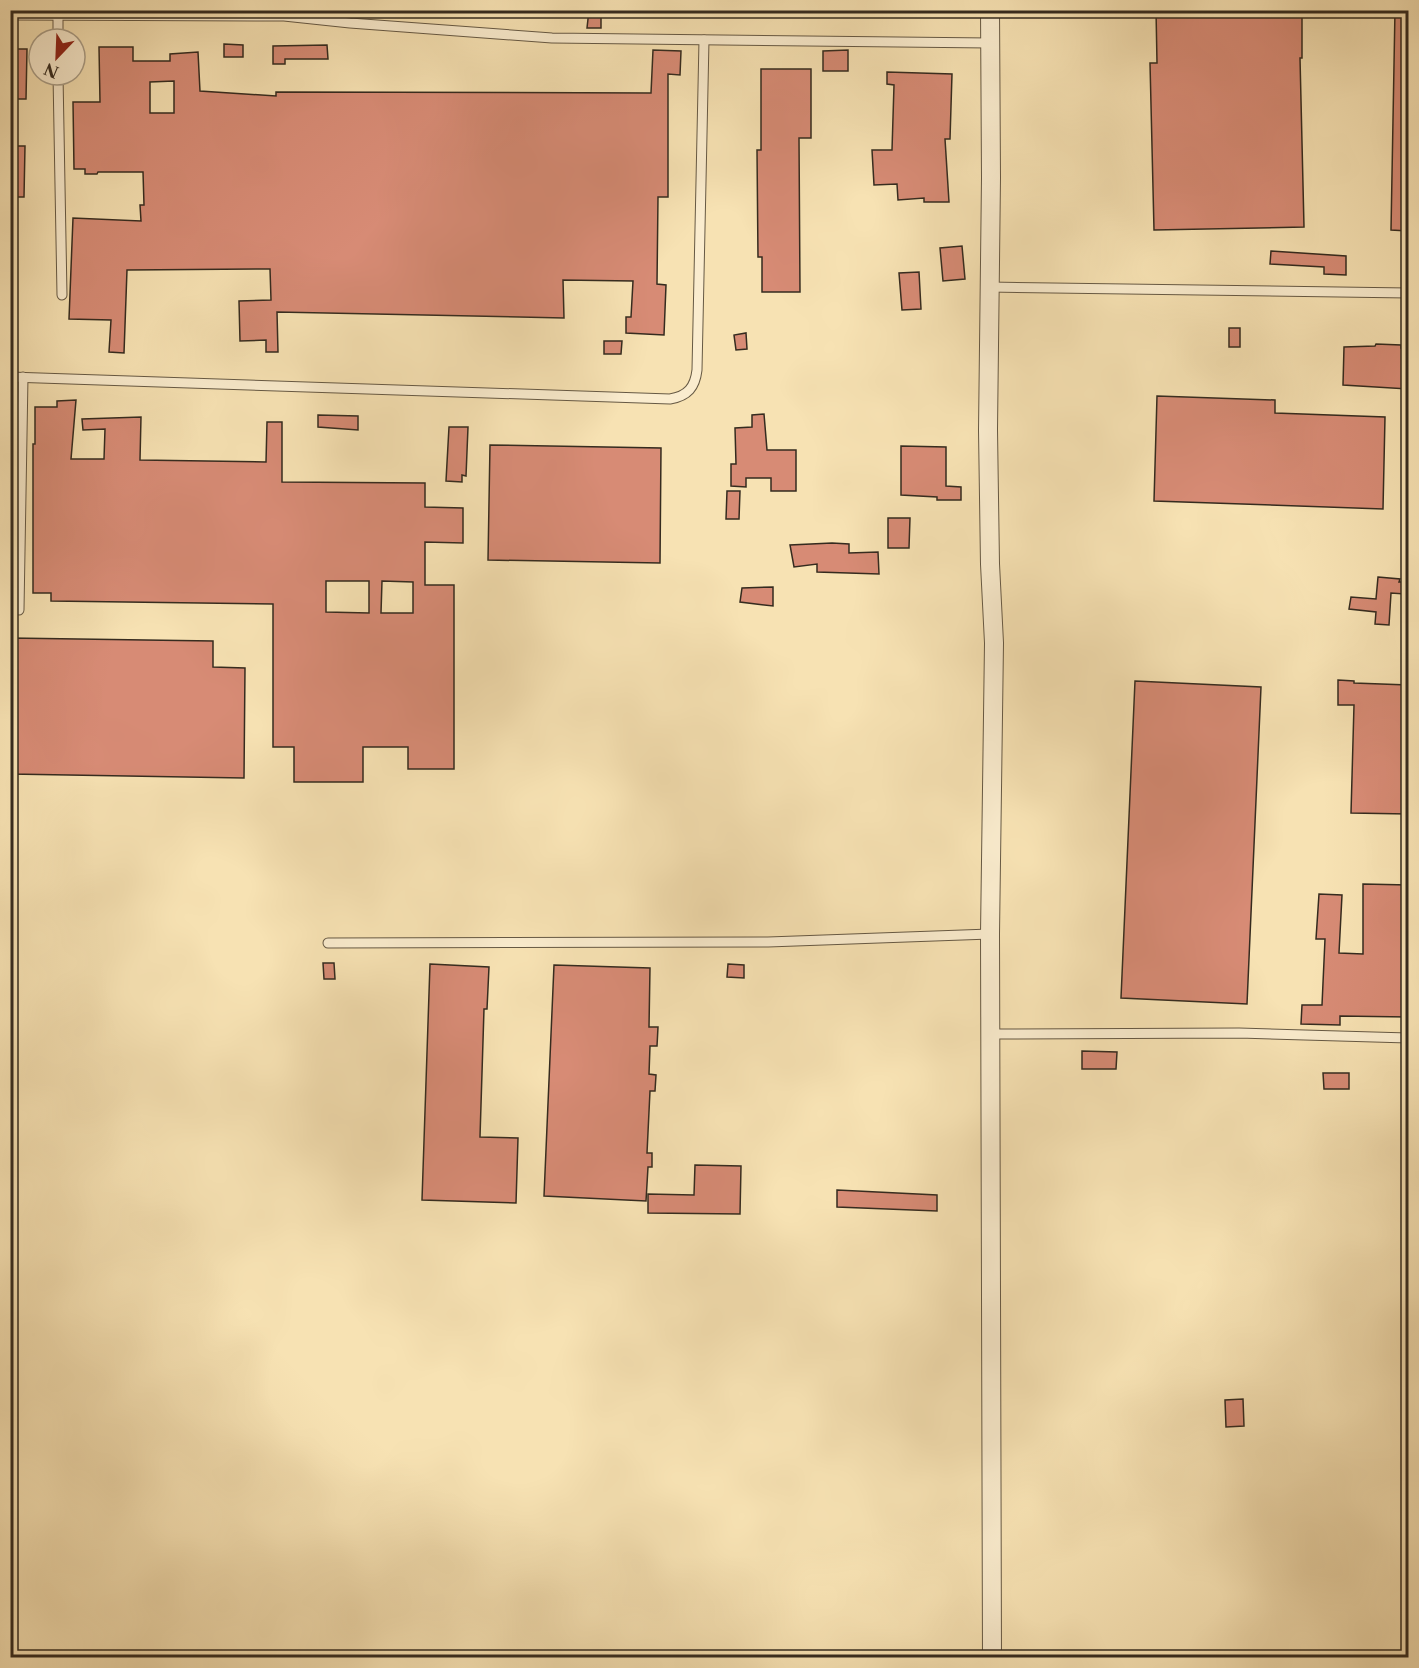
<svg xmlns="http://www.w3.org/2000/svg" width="1419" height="1668" viewBox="0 0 1419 1668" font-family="'Libre Caslon Text',serif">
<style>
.building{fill:#d78b75;stroke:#352b1f;stroke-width:1.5;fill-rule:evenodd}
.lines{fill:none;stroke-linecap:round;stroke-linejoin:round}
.lane-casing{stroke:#665944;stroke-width:11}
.street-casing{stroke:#665944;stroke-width:20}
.lane{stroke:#faecce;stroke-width:9}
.street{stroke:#faecce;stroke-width:18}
</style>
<rect width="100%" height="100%" fill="#f7e2b3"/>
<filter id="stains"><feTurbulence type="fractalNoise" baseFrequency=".00333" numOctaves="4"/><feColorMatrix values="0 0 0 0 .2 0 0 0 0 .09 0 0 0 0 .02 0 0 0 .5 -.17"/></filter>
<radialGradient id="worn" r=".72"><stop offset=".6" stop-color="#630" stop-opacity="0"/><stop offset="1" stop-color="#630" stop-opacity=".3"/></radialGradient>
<g class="building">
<polygon points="589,10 601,10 601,28 587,28"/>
<polygon points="1156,10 1302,10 1302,58 1300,58 1304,227 1154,230 1150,63 1157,63"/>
<polygon points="1395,10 1408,10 1408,231 1391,230"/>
<polygon points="224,44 243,45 243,57 224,57"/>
<polygon points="327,45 328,59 285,59 285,64 273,64 273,46"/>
<path d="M 99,47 L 133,47 L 133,61 L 170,61 L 170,54 L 198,52 L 200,91 L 276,96 L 276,92 L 651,93 L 653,50 L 681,51 L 680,75 L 668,74 L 668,197 L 658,197 L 657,284 L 666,285 L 664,335 L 626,333 L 626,317 L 631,317 L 633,281 L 563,280 L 564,318 L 277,312 L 278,352 L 266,352 L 266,340 L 240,341 L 239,301 L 271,300 L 270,269 L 127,270 L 124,353 L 109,352 L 111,320 L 69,319 L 73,218 L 141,221 L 140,205 L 144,205 L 143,172 L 98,172 L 97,174 L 85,174 L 85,169 L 74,169 L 73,102 L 100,102 ZM 174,81 L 174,113 L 150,113 L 150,82 Z"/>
<polygon points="10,49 27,49 26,99 10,99"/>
<polygon points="848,50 848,71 823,71 823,51"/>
<polygon points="761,69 811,69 811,138 799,138 800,292 762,292 762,257 758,257 757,150 761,150"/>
<polygon points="887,72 952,74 950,139 945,139 949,202 924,202 924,198 898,200 897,184 874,185 872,150 892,150 894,85 887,84"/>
<polygon points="10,146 25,146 24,197 10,197"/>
<polygon points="962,246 965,279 943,281 940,248"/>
<polygon points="1271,251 1346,256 1346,275 1324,274 1324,267 1270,264"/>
<polygon points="919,272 921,309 902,310 899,273"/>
<rect x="1229" y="328" width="11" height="19"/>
<polygon points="746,333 747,349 736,350 734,335"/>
<polygon points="604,341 622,341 621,354 604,354"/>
<polygon points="1376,344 1401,345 1401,348 1408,349 1408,389 1343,385 1344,347 1375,346"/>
<polygon points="1157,396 1275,400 1275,413 1385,417 1383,509 1154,501"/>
<path d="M 76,400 L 71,459 L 104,459 L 105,429 L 83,430 L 82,419 L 141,417 L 140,460 L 266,462 L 267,422 L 282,422 L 282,482 L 425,483 L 425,507 L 463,508 L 463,543 L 425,542 L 425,585 L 454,585 L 454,769 L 408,769 L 408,747 L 363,747 L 363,782 L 294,782 L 294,747 L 273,747 L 273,604 L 51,601 L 51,593 L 33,593 L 33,444 L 35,444 L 35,407 L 57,407 L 57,401 ZM 326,581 L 369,581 L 369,613 L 326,612 ZM 382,581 L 413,582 L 413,613 L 381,613 Z"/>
<polygon points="764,414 767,450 796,450 796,491 771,491 771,478 746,478 746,487 731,486 731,464 736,464 735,428 752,427 752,415"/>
<polygon points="318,415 358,416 358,430 318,427"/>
<polygon points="449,427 468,427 466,476 462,475 462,482 446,481"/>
<polygon points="490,445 661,448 660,563 488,560"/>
<polygon points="901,446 946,447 946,486 961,487 961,500 937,500 937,497 901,495"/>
<polygon points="727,491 740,491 739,519 726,519"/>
<polygon points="888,518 910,518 909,548 888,548"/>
<polygon points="832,543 849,544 849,553 878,552 879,574 817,572 817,564 794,567 790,545"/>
<polygon points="1378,577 1400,579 1399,582 1406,582 1405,594 1391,593 1389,625 1375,624 1376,612 1349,609 1351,597 1376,599"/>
<polygon points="773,587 773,606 740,602 742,588"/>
<polygon points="10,638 213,641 213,667 245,668 244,778 10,774"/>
<polygon points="1338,680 1354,681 1354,683 1408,685 1408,814 1351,813 1354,705 1338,705"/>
<polygon points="1135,681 1261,687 1247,1004 1121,998"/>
<polygon points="1363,884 1408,885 1408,1017 1340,1016 1340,1025 1301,1024 1302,1005 1322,1005 1325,939 1316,939 1319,894 1342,895 1339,953 1363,954"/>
<polygon points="323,963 334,963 335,979 324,979"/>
<polygon points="430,964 489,967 487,1009 484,1009 480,1137 518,1138 516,1203 422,1200"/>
<polygon points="728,964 744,965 744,978 727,977"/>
<polygon points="554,965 650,968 649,1027 658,1027 657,1046 650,1046 649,1074 656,1075 655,1091 650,1091 647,1153 652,1153 652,1167 648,1167 646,1201 544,1196"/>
<polygon points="1082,1051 1117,1052 1116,1069 1082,1069"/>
<polygon points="1323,1073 1349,1073 1349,1089 1324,1089"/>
<polygon points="695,1165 741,1166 740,1214 648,1213 648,1194 694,1195"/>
<polygon points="837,1190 937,1195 937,1211 837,1207"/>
<polygon points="1243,1399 1244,1426 1226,1427 1225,1400"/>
</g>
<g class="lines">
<defs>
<g id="lane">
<polyline points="10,15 284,16 350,23 552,38 989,43"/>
<polyline points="58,16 58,39"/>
<polyline points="58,75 62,295"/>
<polyline points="989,287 1408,293"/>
<path d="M 10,377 L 670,399 C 688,396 695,387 697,370 L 704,40"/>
<polyline points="19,610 23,377"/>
<polyline points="328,943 768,942 990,934"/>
<polyline points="991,1034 1239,1033 1408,1038"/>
</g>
<polyline id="street" points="990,10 991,178 988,430 990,564 994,643 990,934 992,1658"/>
</defs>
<use href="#lane" class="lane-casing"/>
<use href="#street" class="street-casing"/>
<use href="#lane" class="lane"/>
<use href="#street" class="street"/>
</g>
<rect width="1419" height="1668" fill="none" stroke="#f7e2b3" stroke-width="36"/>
<rect x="12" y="12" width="1395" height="1644" fill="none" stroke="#352b1f" stroke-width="3"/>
<rect x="18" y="18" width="1383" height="1632" fill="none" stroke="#352b1f" stroke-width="1.5"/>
<g transform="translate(57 57) rotate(203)"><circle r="28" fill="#faecce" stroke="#ab9f88" stroke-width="1.5"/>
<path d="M0-4.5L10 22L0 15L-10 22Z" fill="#8f2418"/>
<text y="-9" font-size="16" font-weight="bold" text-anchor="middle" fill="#352b1f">N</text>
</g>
<rect width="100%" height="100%" filter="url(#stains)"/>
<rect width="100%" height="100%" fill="url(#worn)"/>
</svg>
